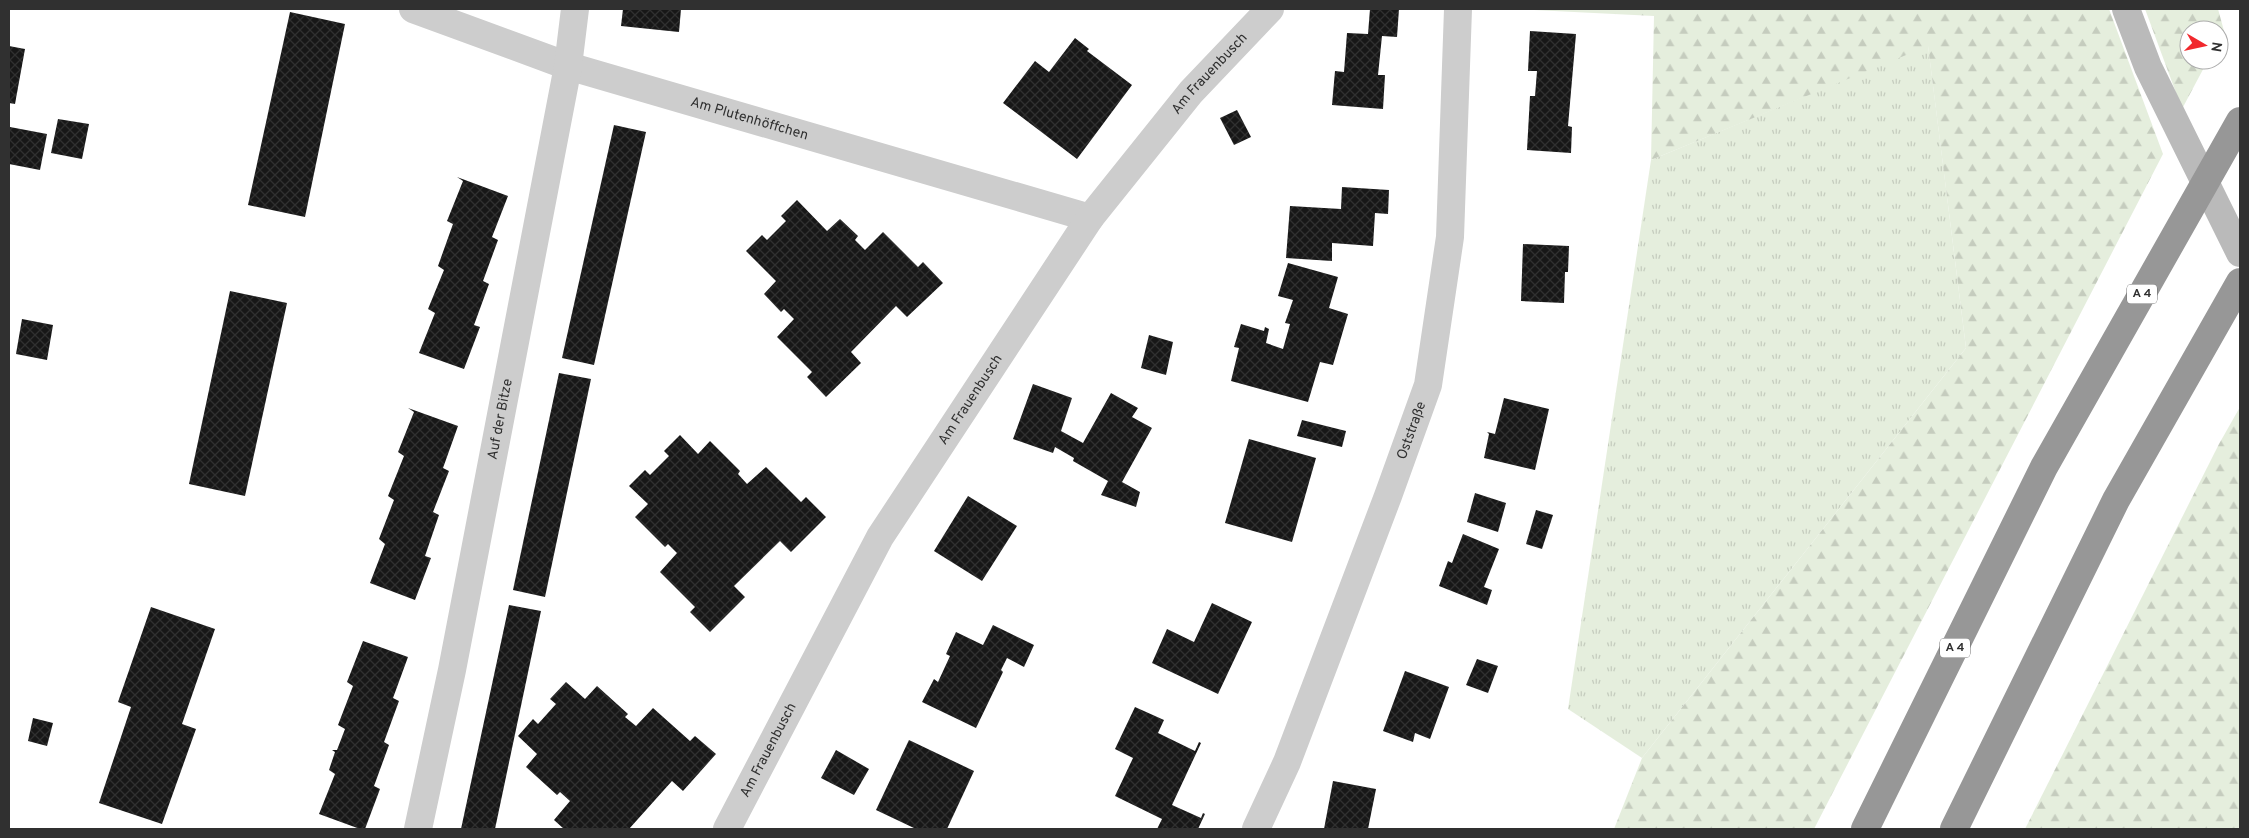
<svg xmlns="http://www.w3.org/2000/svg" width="2249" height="838" viewBox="0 0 2249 838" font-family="Overpass,sans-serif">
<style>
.grass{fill:url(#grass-tufts)}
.forest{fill:url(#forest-firs)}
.building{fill:url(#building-cross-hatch)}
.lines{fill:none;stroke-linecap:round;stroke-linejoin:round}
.minor{stroke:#cdcdcd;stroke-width:28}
.tertiary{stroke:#cdcdcd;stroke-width:28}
.secondary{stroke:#bababa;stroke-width:28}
.motorway{stroke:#979797;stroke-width:28}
.labels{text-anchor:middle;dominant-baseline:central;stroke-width:5;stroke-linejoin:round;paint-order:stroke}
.shield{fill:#fff;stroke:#6e6e6e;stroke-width:1}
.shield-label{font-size:12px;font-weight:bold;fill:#303030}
.street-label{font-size:14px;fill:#303030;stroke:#fff}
</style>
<defs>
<pattern id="grass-tufts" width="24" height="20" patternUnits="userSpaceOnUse" patternTransform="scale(1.25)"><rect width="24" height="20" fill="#e5eedd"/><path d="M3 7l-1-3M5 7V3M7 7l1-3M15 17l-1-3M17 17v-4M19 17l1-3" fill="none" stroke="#c5ccbe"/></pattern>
<pattern id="forest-firs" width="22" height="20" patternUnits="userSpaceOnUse" patternTransform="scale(1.25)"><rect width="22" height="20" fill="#e5eedd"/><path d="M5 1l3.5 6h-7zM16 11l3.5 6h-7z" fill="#c5ccbe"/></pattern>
<pattern id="building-cross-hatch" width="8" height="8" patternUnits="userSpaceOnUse" patternTransform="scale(1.25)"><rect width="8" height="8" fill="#171717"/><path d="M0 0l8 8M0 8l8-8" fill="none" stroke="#303030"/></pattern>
</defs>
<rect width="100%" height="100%" fill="#fff"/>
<polygon class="grass" points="1928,45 1966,348 1642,758 1568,709 1651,160"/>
<g class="forest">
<polygon points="1515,9 2109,9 2163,154 1814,829 1614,829 1642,758 1966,348 1928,46 1651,160 1654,16"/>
<polygon points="2145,9 2218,9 2224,31 2219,41 2219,30 2189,30 2189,60 2208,60 2182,109"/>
<polygon points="2240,407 2240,829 2025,829 2219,444"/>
</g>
<g class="building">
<polygon points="623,9 681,9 679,32 621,26"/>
<polygon points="1370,9 1399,9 1397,37 1382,36 1378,75 1385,75 1383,109 1332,105 1335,71 1344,72 1347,33 1368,34"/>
<polygon points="290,12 345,24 305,217 248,205"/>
<polygon points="1530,31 1576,34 1568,126 1572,127 1571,153 1527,150 1530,96 1535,96 1537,71 1528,71"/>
<polygon points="1075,38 1089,49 1087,51 1132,85 1077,159 1003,103 1035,61 1049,72"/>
<polygon points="9,46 25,49 15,104 9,103"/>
<polygon points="1237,110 1251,137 1234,145 1220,118"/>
<polygon points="58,119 89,124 82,159 51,153"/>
<polygon points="614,125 646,132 594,365 562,358"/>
<polygon points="10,127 47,134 40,170 9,164"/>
<polygon points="457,177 508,196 492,237 498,240 483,281 489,284 474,325 480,327 464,369 419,353 435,313 428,309 444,270 438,266 453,224 447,221 463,181"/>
<polygon points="1342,187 1389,190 1388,214 1375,213 1373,246 1332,243 1332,261 1286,258 1290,206 1341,209"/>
<polygon points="797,200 827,231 840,219 858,236 855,240 865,250 883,232 918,267 923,262 943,283 907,317 896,306 851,352 861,363 826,397 807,377 812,372 777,337 794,319 784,309 781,312 764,294 776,281 746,251 762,235 767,240 786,221 781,216"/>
<polygon points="1523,244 1569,246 1568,272 1565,272 1564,303 1521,301"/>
<polygon points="1288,263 1338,277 1329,308 1348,314 1333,365 1320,362 1308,402 1231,381 1239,348 1234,347 1241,324 1264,331 1265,327 1269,329 1266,343 1283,349 1290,324 1285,323 1293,300 1278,296"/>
<polygon points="230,291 287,303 245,496 189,484"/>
<polygon points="22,319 53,325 47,360 16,354"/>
<polygon points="1149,335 1173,342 1166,375 1141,368"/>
<polygon points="559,373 591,379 545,597 513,590"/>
<polygon points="1033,384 1072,398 1061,431 1083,443 1111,393 1138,408 1132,417 1152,428 1122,482 1140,492 1136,507 1101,495 1108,481 1073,461 1074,458 1055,447 1053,453 1013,439"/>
<polygon points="1504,398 1549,409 1535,470 1484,458 1489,434 1487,432 1495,434"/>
<polygon points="408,408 458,426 443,468 449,471 433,512 439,515 425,556 431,558 415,600 370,583 385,544 379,539 394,500 388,496 404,456 398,452 414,412"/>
<polygon points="1302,420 1346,431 1342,447 1297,436"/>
<polygon points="680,435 698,454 710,441 740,471 738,474 747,484 766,467 801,502 806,497 826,517 791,552 780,541 734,586 745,597 710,632 690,612 695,607 660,572 677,553 668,544 665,547 635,517 648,504 629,486 645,470 650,475 669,456 664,451"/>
<polygon points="1249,439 1316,458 1292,542 1225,523"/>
<polygon points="1475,493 1506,503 1498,532 1467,522"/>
<polygon points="968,496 1017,526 982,581 934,551"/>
<polygon points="1536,510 1553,515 1542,549 1526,544"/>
<polygon points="1463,534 1499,549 1484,587 1492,590 1487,605 1439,586 1448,561 1452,563"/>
<polygon points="1212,603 1252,622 1218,694 1152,663 1167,629 1194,642"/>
<polygon points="509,605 541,611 495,829 461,829"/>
<polygon points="151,607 215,629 182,724 196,729 162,824 99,803 131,707 118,702"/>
<polygon points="993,625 1034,645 1024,667 1007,658 1001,670 1003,672 976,728 922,702 934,679 938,682 950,656 946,654 956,632 983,645"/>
<polygon points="363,641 408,657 393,698 399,701 384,742 389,745 374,786 380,789 365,829 360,829 319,814 335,774 329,770 335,752 332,750 337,750 345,729 338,725 353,686 347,682"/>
<polygon points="1477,659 1498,666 1488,693 1466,685"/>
<polygon points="1405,671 1449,687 1430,739 1415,733 1413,742 1383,731"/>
<polygon points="566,682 585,699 597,686 628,714 625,717 636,726 653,708 690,741 695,736 716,754 683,791 672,781 629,829 564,829 554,820 570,801 560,792 557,795 526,767 537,754 518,736 533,719 538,724 556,704 550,699"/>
<polygon points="1135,707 1164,720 1158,733 1195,751 1199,742 1201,743 1172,805 1201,818 1203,813 1205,814 1198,829 1157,829 1162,819 1115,796 1133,758 1115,749"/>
<polygon points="33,718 53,723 47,746 28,741"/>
<polygon points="909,740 974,771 947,829 916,829 876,810"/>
<polygon points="836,750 869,769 854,795 821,778"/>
<polygon points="1333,781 1376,789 1368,829 1324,829"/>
</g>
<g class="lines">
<g class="minor">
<path id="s1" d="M 413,9 L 568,66 L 1090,218"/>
<path id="s2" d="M 418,829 L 452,670 L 568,66 L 575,9"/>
<path id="s3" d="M 727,829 L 880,537 L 1090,218 L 1191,92 L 1270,9"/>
</g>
<path class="tertiary" id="s4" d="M 1256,829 L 1287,762 L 1388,496 L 1428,385 L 1450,237 L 1458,9"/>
<polyline class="secondary" points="2126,9 2148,67 2240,253"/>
<g class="motorway">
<polyline points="1865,829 2044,467 2240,121"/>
<polyline points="1954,829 2116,500 2240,282"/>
</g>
</g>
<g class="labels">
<g class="shield">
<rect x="2127" y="284.5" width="30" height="19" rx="4"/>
<rect x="1940" y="638.5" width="30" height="19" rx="4"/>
</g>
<g class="shield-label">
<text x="2142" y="294">A 4</text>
<text x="1955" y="648">A 4</text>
</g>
<g class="street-label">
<text stroke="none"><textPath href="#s3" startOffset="899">Am Frauenbusch</textPath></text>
<text stroke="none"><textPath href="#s1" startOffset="354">Am Plutenhöffchen</textPath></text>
<text stroke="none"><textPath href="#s3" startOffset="494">Am Frauenbusch</textPath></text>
<text stroke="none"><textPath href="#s2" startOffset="418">Auf der Bitze</textPath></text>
<text stroke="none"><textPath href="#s4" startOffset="428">Oststraße</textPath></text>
<text stroke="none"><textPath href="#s3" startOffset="89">Am Frauenbusch</textPath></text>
</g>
</g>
<rect width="2249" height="838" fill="none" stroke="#303030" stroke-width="20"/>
<g transform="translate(2204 45) rotate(99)"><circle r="24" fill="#ffffff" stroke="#acacac"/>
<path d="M0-4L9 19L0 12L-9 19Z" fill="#f1282d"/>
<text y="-8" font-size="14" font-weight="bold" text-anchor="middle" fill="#303030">N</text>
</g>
</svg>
